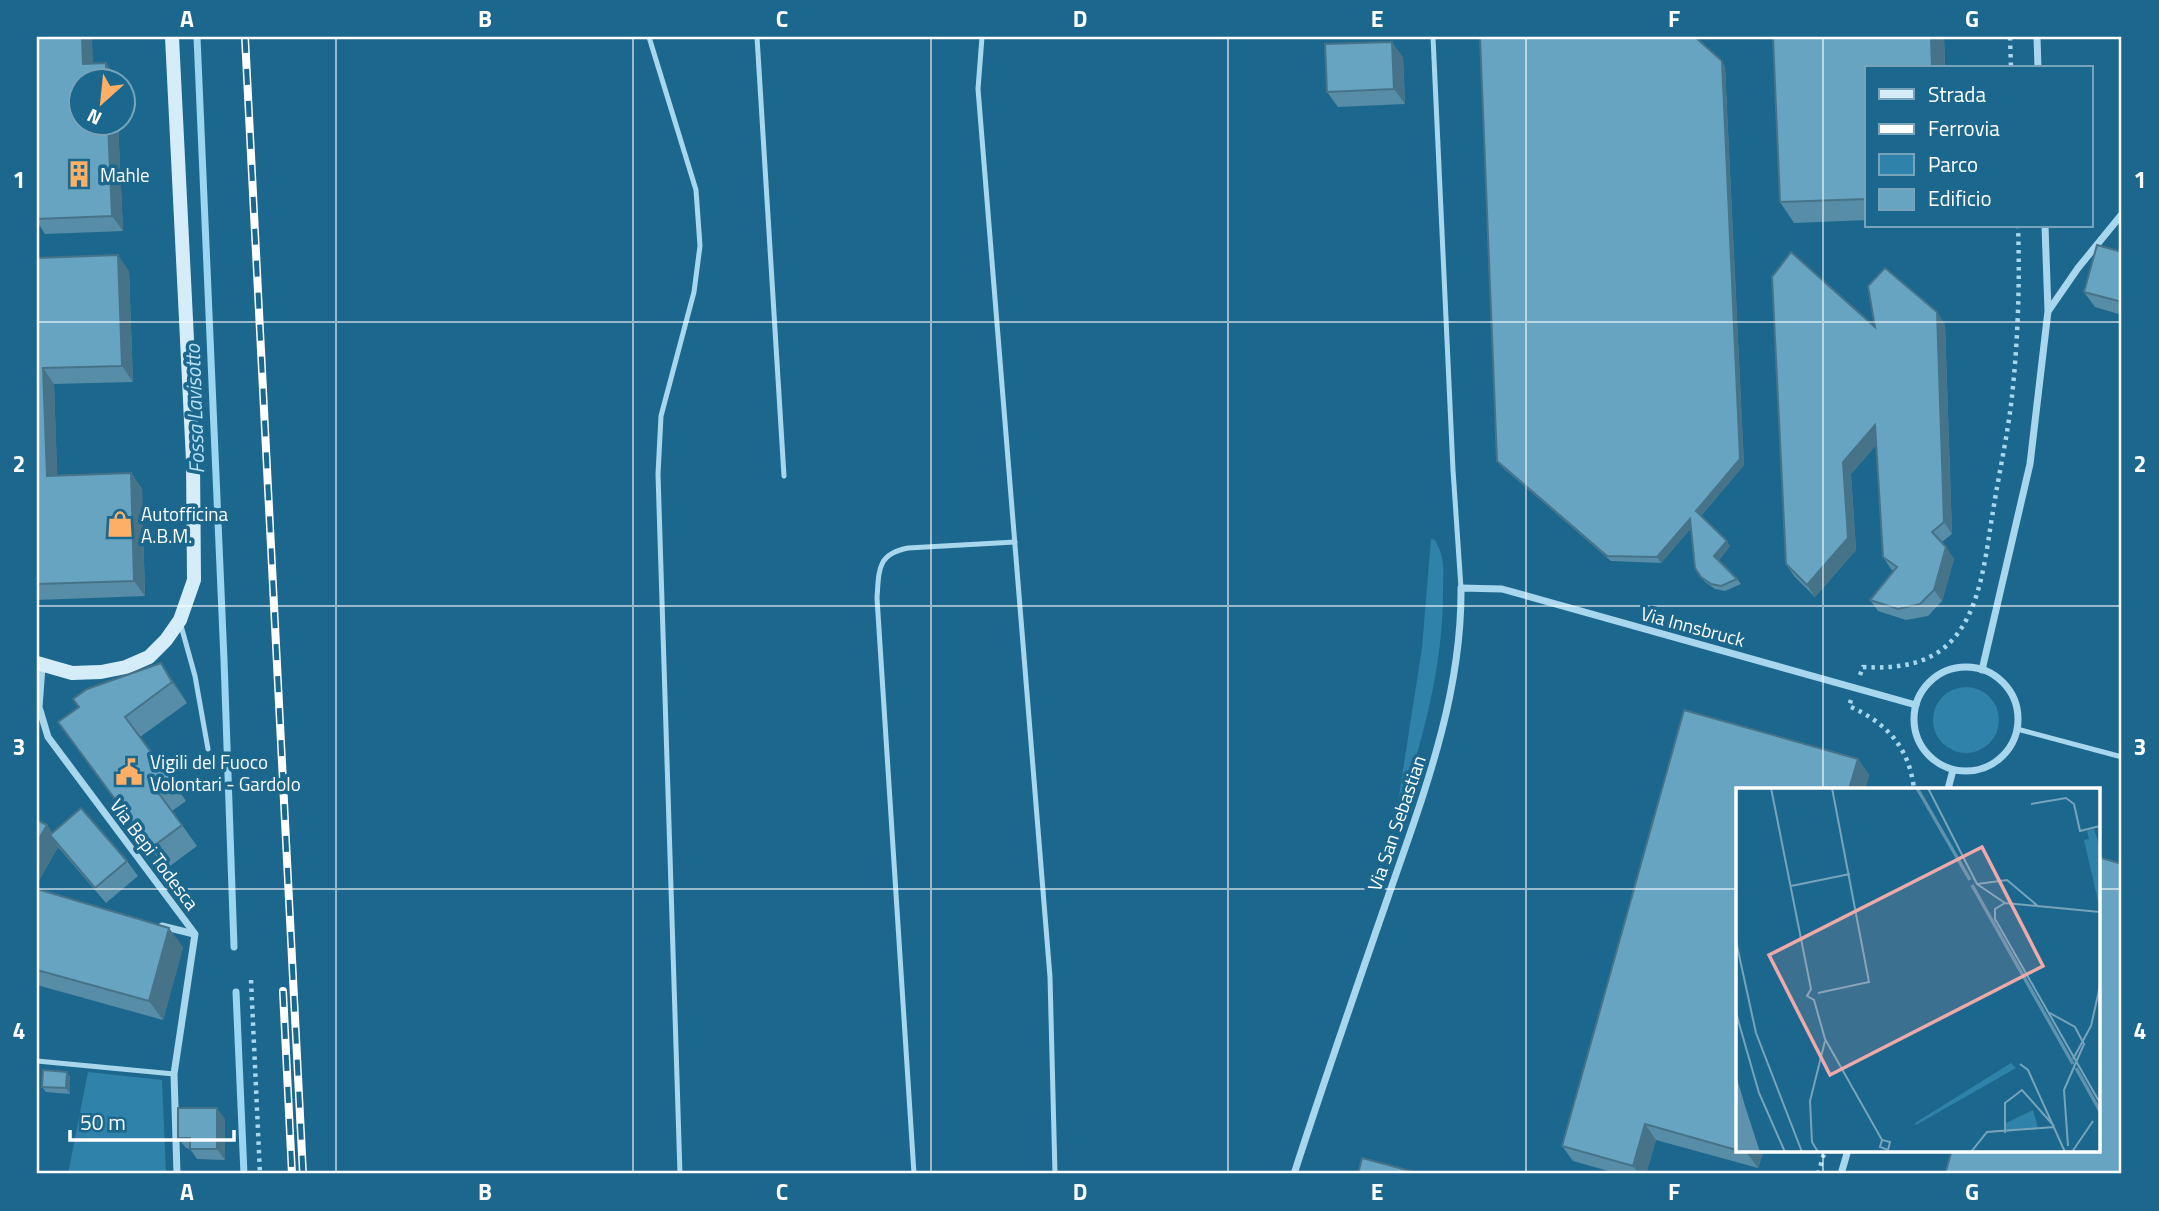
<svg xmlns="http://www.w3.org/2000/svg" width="2159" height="1211" viewBox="0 0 2159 1211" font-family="'Titillium Web',sans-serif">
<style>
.green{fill:#2f83aa}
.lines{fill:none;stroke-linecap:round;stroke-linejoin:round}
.stream{stroke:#9bd5ef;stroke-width:7}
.path{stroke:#a8d7ed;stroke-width:4.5;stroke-dasharray:3.5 5;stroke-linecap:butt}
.lane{stroke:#a8d7ed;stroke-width:5}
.street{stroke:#a8d7ed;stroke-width:7}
.secondary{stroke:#d5edf9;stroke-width:14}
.rail-casing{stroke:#fff;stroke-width:8}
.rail{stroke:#1c678d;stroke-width:5;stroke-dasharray:16;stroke-linecap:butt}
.wall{fill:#588da7}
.shaded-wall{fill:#477388}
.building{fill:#66a4c2;stroke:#477388;stroke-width:2}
.grid{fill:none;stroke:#fff;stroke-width:2;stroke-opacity:0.55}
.labels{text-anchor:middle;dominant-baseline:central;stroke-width:7;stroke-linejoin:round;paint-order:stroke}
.poi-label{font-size:19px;fill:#fff;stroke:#1c678d;text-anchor:start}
.street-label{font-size:19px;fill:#fff;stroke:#1c678d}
.water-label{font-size:21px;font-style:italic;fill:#b8e2f5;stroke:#1c678d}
.inset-river{fill:none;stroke:#5f92ac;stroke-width:3.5}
.inset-road{fill:none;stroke:#77a4bb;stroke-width:2}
.view{fill:#efa9a9;fill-opacity:0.15;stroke:#efa9a9;stroke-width:3.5}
.inset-edge{fill:none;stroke:#fff;stroke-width:3.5}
.neatline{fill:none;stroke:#fff;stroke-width:2.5}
.grid-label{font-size:23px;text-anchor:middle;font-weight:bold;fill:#fff}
</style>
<rect width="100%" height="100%" fill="#1c678d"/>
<g class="green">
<path d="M 1431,539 L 1435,540 C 1446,560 1443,571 1443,592 C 1443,674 1419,752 1394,828 L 1422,648 Z"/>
<circle cx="1966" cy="720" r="33"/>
<polygon points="88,1072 162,1080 166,1174 68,1174"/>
</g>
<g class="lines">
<g class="stream">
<polyline points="197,37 224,660 234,947"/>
<polyline points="236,992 244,1174"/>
</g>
<g class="path">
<polyline points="2010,37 2011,68"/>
<path d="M 1860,675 L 1863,667 C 1896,669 1932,665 1955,637 C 1982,604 1986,552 1993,511 C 1999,473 2008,434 2012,396 C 2018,340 2020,282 2018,226"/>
<path d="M 1851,700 L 1849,706 C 1887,723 1909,747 1914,789"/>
<polyline points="251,980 260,1174"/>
<polyline points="1818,1174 1825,1150"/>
</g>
<g class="lane">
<polyline points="649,37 696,190 700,246 694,292 661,416 658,474 680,1174"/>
<polyline points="757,37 784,476"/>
<polyline points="982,37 978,89 1050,977 1055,1174"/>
<polyline points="1433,37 1453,470 1461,588"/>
<polyline points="180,622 195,676 208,749"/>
<polyline points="2017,729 2122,757"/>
<polyline points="37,1061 174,1074"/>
<path d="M 914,1174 L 877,598 C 879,570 877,554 908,548 L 1015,542"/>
</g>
<g class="street">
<polyline points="2037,37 2038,68"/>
<polyline points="2049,310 2078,268 2122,214"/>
<polyline points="42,667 39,707 48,737 195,934 174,1074 177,1174"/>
<circle cx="1966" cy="719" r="52"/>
<polyline points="1982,670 2030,464 2048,311 2045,226"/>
<polyline points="1948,789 1953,770"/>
<polyline points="162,926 194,934"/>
<path d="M 1294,1174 C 1324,1081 1356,989 1388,897 C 1423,796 1462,696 1461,588 L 1502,589 L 1916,705"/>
<polyline points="1841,1174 1848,1150"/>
</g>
<polyline class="secondary" points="37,663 72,673 101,672 126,667 149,657 166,640 180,620 194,580 193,461 172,37"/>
<defs>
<g id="rail">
<polyline points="245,37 303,1174"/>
<polyline points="283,991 292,1174"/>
</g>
</defs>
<use href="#rail" class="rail-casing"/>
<use href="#rail" class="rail"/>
</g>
<g class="wall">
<polygon points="37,37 93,64 106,63 116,79 117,80 80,80 80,122 118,122 123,231 45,234 40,226 37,226"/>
<polygon points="1773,37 1944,37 1945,68 1867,68 1867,220 1794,223 1780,202"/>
<polygon points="1403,57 1405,104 1338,107 1327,92"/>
<polygon points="1725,67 1744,465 1701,516 1730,546 1719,560 1737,579 1741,584 1725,591 1715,589 1705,582 1695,568 1691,528 1661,563 1611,561 1501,466 1497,461"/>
<polygon points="2122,252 2122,315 2095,307 2084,292"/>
<polygon points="37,258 129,271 133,382 54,384 57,475 131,473 142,489 145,596 37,600"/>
<polygon points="1945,324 1952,534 1942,542 1954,559 1942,601 1928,616 1906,620 1878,611 1870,600 1894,571 1891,569 1883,557 1876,445 1851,474 1856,550 1815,597 1794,576 1786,564 1875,327"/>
<polygon points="161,663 175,684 187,703 140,737 186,801 172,811 197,846 166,869 58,722"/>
<polygon points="1684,710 1858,759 1869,775 1865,789 1737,789 1737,1150 1764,1150 1758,1168 1656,1140 1646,1174 1619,1174 1573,1161 1562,1146"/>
<polygon points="47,825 52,833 127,861 138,876 106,903 58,847 37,884"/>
<polygon points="37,889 183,947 163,1020 37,985"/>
<polygon points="67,1072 70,1077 70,1094 46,1092 42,1087"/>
<polygon points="225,1119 225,1160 197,1159 190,1149 186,1148 178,1138"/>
</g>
<g class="shaded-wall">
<polygon points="82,37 92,37 94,80 83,64"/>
<polygon points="1931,37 1944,37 1945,68 1932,68"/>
<polygon points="1392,42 1403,57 1405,104 1394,89"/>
<polygon points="1722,61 1725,67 1744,465 1700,517 1696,511"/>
<polygon points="106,63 116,79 117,80 106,80"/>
<polygon points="108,122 118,122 123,231 112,216"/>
<polygon points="118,255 129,271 133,382 122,366"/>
<polygon points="1937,312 1945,324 1952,534 1944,522"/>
<polygon points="43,368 54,384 58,491 47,476"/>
<polygon points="1875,425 1883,437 1851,474 1856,550 1815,597 1807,585 1843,462"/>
<polygon points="131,473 142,489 145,596 134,581"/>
<polygon points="1690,519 1694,524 1661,563 1657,557"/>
<polygon points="1727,541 1730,546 1718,561 1714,556"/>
<polygon points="1946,547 1954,559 1942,601 1934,590"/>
<polygon points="161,663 175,684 187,703 172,682"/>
<polygon points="1858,759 1869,775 1865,789 1849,789"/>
<polygon points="47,825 60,844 50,835 58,847 37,884 37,842"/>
<polygon points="169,928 183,947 163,1020 149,1001"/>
<polygon points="67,1072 70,1077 70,1094 66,1088"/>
<polygon points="217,1108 225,1119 225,1160 217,1149"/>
<polygon points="1645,1124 1656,1140 1646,1174 1639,1174 1633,1166"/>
<polygon points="1748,1150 1764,1150 1758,1168 1747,1153"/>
</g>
<g class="building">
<polygon points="37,37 82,37 83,64 106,63 106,80 80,80 80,122 108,122 112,216 37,219"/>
<polygon points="1480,37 1695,37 1722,61 1740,459 1696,511 1727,541 1714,556 1737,579 1721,586 1711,584 1701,577 1695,568 1690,519 1657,557 1607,556 1497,461"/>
<polygon points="1773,37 1931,37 1932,68 1867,68 1867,199 1780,202"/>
<polygon points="1392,42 1394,89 1327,92 1325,44"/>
<polygon points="2097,245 2122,252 2122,302 2084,292"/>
<polygon points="1791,252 1875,327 1868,286 1885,268 1937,312 1944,522 1932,532 1946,547 1934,590 1920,604 1898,609 1870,600 1897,567 1883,557 1875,425 1843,462 1848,538 1807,585 1786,564 1772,277"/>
<polygon points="118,255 122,366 43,368 47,476 131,473 134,581 37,584 37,258"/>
<polygon points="161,663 172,682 125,717 172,780 157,791 182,825 151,848 58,722 79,707 73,699 87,689"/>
<polygon points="1684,710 1858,759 1849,789 1737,789 1737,1150 1748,1150 1747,1153 1645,1124 1633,1166 1562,1146"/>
<polygon points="81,808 127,861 95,888 50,835"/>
<polygon points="37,820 47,825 37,842"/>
<polygon points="2098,857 2122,864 2122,1174 1945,1174 1952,1150 2098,1150"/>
<polygon points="37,889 169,928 149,1001 37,970"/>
<polygon points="43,1070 67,1072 66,1088 42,1087"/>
<polygon points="178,1108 217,1108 217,1149 190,1149 190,1138 178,1138"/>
<polygon points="1362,1158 1422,1174 1358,1174"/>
</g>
<path class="grid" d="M 336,37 L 336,1174M 633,37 L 633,1174M 931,37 L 931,1174M 1228,37 L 1228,1174M 1526,37 L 1526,1174M 1823,37 L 1823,789M 37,322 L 2122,322M 37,606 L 2122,606M 37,889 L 1737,889M 2098,889 L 2122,889M 1823,1150 L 1823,1174"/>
<defs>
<symbol id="building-bare" viewBox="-9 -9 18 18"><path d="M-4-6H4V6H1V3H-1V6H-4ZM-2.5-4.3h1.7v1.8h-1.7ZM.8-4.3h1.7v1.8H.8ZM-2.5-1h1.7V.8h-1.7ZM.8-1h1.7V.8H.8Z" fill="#feaf66" stroke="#1c678d" stroke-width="2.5" paint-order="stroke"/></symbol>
<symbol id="shop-bare" viewBox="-9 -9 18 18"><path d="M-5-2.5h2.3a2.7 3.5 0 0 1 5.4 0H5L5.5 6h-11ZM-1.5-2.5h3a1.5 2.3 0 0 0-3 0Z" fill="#feaf66" stroke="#1c678d" stroke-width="2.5" paint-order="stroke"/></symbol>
<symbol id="civic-bare" viewBox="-9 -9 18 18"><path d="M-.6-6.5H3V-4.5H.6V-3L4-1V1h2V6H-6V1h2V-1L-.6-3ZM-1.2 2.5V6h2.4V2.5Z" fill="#feaf66" stroke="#1c678d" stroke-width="2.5" paint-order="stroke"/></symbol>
</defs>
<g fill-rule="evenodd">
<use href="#building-bare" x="60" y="155" width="38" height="38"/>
<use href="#shop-bare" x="101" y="505" width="38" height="38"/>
<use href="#civic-bare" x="110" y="753" width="38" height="38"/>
</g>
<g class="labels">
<g class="poi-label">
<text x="100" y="174">Mahle</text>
<text x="141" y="513">Autofficina<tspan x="141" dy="22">A.B.M.</tspan></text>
<text x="150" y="761">Vigili del Fuoco<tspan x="150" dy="22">Volontari - Gardolo</tspan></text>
</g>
<g class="street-label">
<text transform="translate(1693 626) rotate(15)">Via Innsbruck</text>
<text transform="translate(1396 823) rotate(-71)">Via San Sebastian</text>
<text transform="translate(155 854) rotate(53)">Via Bepi Todesca</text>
</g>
<g class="water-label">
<text transform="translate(194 409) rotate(-92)">Fossa Lavisotto</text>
</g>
</g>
<g transform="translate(1736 788)">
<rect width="364" height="364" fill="#1c678d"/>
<path d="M 358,41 L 364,60 L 364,122 L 348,52 L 353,51 L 351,43 ZM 275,275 L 280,280 L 180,337 L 179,335 ZM 297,322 L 302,340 L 270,344 L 270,335 Z" fill="#2f83aa"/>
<path d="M 0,287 L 9,318 L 24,364 L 0,364 Z" fill="#5f92ac"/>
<path class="inset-river" d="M 181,0 L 234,92M 236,97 L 337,276M 340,280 L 364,323"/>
<path class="inset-road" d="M 35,0 L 75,201 L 71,208 L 78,212 L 89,251 L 146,352 L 154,354 L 152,362 L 144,359 L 146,352M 192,0 L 241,96 L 269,115M 295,16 L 330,10 L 338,16 L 344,43 L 364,38M 241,96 L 271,92 L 303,119M 55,98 L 114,86M 269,115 L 259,121 L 259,131 L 364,315M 269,115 L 364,124M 0,153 L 20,245 L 66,364M 82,205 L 133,194 L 96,0M 312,224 L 339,239 L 348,256 L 328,302 L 332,358M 0,225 L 23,305 L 49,364M 337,271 L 355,238 L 364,198M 284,276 L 292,282 L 329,364M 269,345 L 269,315 L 286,302 L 318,338M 82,364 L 76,354 L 74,313 L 89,253M 235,364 L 251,344 L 318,339M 336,364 L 357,333"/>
<path class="view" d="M 246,59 L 307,178 L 94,287 L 33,167 Z"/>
<rect width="364" height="364" class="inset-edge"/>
</g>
<rect width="2159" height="1211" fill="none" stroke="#1c678d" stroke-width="77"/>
<rect x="1865" y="66" width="228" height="161" fill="#1c678d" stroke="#77a4bb" stroke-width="2"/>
<rect x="1879" y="89" width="35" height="10" fill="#d5edf9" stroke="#77a4bb" stroke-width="2"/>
<text x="1928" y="102" font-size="21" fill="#ffffff">Strada</text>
<rect x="1879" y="124" width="35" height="10" fill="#ffffff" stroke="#77a4bb" stroke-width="2"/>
<text x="1928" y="136" font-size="21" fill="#ffffff">Ferrovia</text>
<rect x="1879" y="154" width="35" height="21" fill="#2f83aa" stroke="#77a4bb" stroke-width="2"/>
<text x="1928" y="172" font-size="21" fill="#ffffff">Parco</text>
<rect x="1879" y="189" width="35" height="21" fill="#66a4c2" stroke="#77a4bb" stroke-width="2"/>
<text x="1928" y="206" font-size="21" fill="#ffffff">Edificio</text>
<g transform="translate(102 102) rotate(207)"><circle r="33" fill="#1c678d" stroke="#77a4bb" stroke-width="2"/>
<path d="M0-5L12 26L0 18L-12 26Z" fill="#feaf66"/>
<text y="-10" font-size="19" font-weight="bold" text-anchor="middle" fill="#ffffff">N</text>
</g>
<path d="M70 1130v10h164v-10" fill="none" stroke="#ffffff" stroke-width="3.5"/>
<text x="80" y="1130" font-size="21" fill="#ffffff" stroke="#1c678d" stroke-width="5" paint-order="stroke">50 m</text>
<rect x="38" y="38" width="2082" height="1134" class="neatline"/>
<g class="grid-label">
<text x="187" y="27">A</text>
<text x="485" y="27">B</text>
<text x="782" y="27">C</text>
<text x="1080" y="27">D</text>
<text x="1377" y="27">E</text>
<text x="1674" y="27">F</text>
<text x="1972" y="27">G</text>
<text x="19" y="188">1</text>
<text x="2140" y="188">1</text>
<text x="19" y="472">2</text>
<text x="2140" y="472">2</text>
<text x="19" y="755">3</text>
<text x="2140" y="755">3</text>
<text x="19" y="1039">4</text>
<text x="2140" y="1039">4</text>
<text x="187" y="1200">A</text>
<text x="485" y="1200">B</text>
<text x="782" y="1200">C</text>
<text x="1080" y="1200">D</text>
<text x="1377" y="1200">E</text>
<text x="1674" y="1200">F</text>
<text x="1972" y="1200">G</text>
</g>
</svg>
